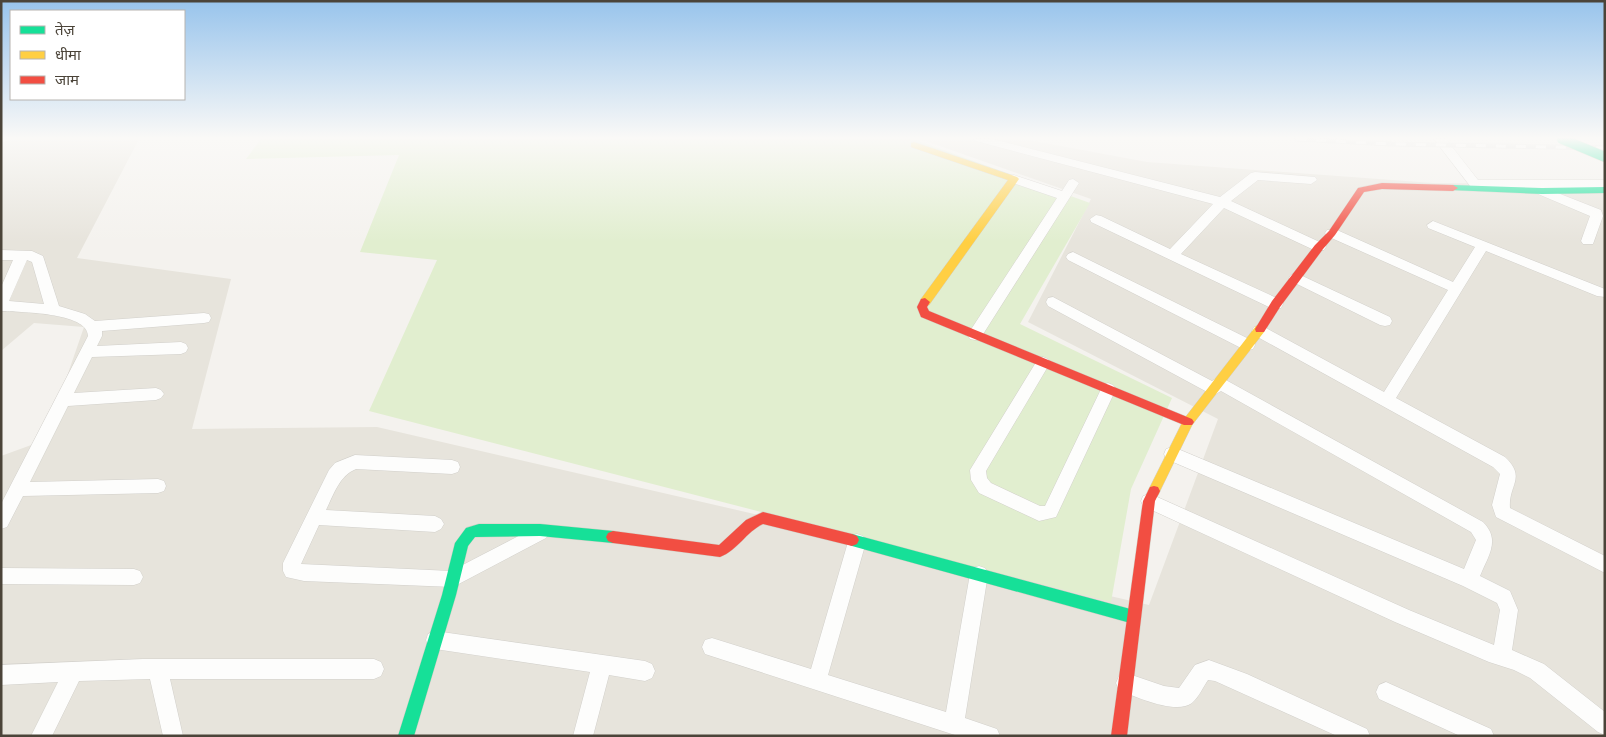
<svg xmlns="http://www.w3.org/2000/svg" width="1606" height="737" viewBox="0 0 1606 737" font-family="'PT Sans','Noto Sans Devanagari',sans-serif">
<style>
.residential{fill:#e7e4dc}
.green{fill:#e1eecf}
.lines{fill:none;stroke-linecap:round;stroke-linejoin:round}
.street-casing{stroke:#d2d0cb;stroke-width:1}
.fast-casing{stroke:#d3cfc5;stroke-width:1}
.slow-casing{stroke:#d3cfc5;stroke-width:1}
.jam-casing{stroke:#d3cfc5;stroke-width:1}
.street{fill:#fdfdfc;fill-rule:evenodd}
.fast{fill:#16e098;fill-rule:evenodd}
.slow{fill:#ffcf43;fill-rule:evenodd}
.jam{fill:#f24e42;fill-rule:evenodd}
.rail-casing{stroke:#dbdbda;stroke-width:5}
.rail{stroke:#fff;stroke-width:3;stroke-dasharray:10;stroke-linecap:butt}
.fast-bridge-casing{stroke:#d6cebb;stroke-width:11;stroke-linecap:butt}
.fast-bridge{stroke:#16e098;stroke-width:10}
</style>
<rect width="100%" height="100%" fill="#f4f2ee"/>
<polygon class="residential" points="1,139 139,139 77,258 231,279 192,429 377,427 1149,605 1218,419 1028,322 1091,199 920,139 1023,139 1147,162 1433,183 1605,184 1605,736 1,736 1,456 45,440 84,327 34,323 1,351"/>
<polygon class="green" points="261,139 913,139 1090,203 1020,324 1172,398 1131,489 1111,602 369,411 437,260 360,252 399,155 246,159"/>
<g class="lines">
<defs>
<g id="street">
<polygon points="1,139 9,139 7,141 1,143"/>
<polygon points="974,139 992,139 1220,197 1251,173 1255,172 1315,177 1317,180 1311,184 1258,180 1231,201 1324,244 1326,247 1324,250 1314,250 1224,208 1181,254 1281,300 1283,304 1281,308 1271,308 1091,222 1090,219 1096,215 1101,216 1170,249 1213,204 976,141"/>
<polygon points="1434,139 1446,139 1478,180 1605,180 1605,188 1545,188 1601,210 1603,216 1593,244 1583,244 1581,241 1590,216 1538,194 1536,191 1539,188 1471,187"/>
<polygon points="1014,175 1062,191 1069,180 1073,179 1079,183 980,339 975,340 970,339 968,335 970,331 1057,198 1010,182 1008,179 1010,176"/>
<path d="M 1433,221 L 1605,289 L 1605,297 L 1597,296 L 1486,251 L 1396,398 L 1505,457 C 1527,478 1508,485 1510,508 L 1605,556 L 1605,573 L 1496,517 L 1492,505 L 1500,474 L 1493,467 L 1254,335 L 1252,331 L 1254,327 L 1259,326 L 1264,327 L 1384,392 L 1448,290 L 1327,236 L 1325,233 L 1327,230 L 1337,230 L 1453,282 L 1475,247 L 1428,228 L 1427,225 Z"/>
<path d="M 1,250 L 32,251 L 43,256 L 59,306 L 85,314 L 95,321 L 204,313 L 209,314 L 211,318 L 209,322 L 204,323 L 102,331 L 102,336 L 97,346 L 181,342 L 186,344 L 188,348 L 186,352 L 181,354 L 92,357 L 74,393 L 156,388 L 161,390 L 164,394 L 161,398 L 156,400 L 68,406 L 30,482 L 158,479 L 164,481 L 166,486 L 164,491 L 158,493 L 23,496 L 7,527 L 1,529 L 1,504 L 88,336 C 88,312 18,312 1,311 L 1,287 L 13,260 L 1,260 ZM 27,260 L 32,262 L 44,304 L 9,301 Z"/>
<polygon points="1073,252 1253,341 1255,345 1253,349 1248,350 1243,349 1068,260 1066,257 1068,254"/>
<polygon points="1296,273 1390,317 1392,321 1390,325 1385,326 1380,325 1291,281 1289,278 1291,275"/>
<path d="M 1053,297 L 1212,381 L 1219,377 L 1224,379 L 1483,522 C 1501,540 1488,556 1480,576 L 1510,591 L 1518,610 L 1512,650 L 1544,664 L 1605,712 L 1605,735 L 1598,732 L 1530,678 L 1514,670 L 1489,662 L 1395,622 L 1143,506 L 1141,501 L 1143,496 L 1149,494 L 1155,496 L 1409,610 L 1494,645 L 1500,610 L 1497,603 L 1463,586 L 1166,459 L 1164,454 L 1166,449 L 1172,447 L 1178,449 L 1464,569 L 1476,540 L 1471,532 L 1221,391 L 1214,395 L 1209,393 L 1048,306 L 1046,302 L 1048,298 Z"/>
<polygon points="1043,357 1048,359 1050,363 986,471 987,478 991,483 1040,506 1045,506 1103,385 1108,383 1113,385 1116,389 1056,517 1039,521 979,493 971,480 970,470 1038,359"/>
<path d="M 355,455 L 452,460 L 458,462 L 460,467 L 458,472 L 452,474 L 356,469 C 339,476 334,494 326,510 L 435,516 L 441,519 L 444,524 L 441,529 L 435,532 L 319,525 L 301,564 L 451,571 L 534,528 L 540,525 L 546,528 L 549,533 L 546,538 L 453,587 L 304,581 L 286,577 L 283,571 L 283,563 L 329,470 L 335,463 Z"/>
<polygon points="857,534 863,536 866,542 828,675 946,712 970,574 973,568 979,566 985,568 988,574 965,718 997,729 1000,736 958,736 705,654 702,647 705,640 712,638 811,669 848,542 851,536"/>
<polygon points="1,568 134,569 140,571 143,577 140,583 134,585 1,584"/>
<polygon points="435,631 645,661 652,664 655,671 652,678 645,681 609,675 593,736 573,736 590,672 435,649 428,646 426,640 428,634"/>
<polygon points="143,659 374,659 381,662 384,669 381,676 374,679 170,679 183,736 163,736 150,679 79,681 52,736 31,736 58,682 1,685 1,665"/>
<path d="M 1209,660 L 1247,674 L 1367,729 L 1370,736 L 1337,736 L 1215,681 L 1208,680 C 1203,687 1199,697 1192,703 C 1176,715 1136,697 1119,690 L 1116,683 L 1119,676 L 1126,673 L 1164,686 L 1179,688 L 1195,665 Z"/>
<polygon points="1386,682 1491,729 1494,736 1460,736 1379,699 1376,692 1379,685"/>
</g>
<g id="fast">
<polygon points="1453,185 1542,188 1605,187 1605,193 1542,194 1450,190 1448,188"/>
<polygon points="479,524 540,524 613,531 618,533 620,537 618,541 613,543 540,536 475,537 468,546 456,595 414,736 398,736 442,595 455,543 466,528"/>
<polygon points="852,534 1134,610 1139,612 1141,617 1139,622 1134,624 852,546 847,544 845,540 847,536"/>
</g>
<g id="slow">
<polygon points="914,142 1017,177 1019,179 929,305 925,306 920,302 921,299 1008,180 911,147 911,143"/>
<polygon points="1260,325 1264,326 1265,329 1264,332 1192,425 1158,495 1154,496 1150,495 1148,491 1184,419 1256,326"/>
</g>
<g id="jam">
<polygon points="1382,183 1453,185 1458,188 1453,191 1382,189 1364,192 1335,235 1323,249 1280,307 1264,332 1256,332 1255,329 1272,301 1315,245 1329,231 1358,188"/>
<polygon points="925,298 930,302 927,307 929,311 1192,419 1194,422 1192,425 1184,425 921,317 917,307 921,299"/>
<polygon points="1154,486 1158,487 1160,491 1155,501 1127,736 1111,736 1143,501 1150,487"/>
<path d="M 763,512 L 852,534 L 857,536 L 859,540 L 857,544 L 852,546 L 763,524 C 746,532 738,550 720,557 L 613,543 L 608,541 L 606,537 L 608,533 L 613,531 L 719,545 L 746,520 Z"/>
</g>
</defs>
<use href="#street" class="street-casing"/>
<use href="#fast" class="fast-casing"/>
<use href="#slow" class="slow-casing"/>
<use href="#jam" class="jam-casing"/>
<use href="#street" class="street"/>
<use href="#fast" class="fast"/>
<use href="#slow" class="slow"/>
<use href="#jam" class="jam"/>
<defs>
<polyline id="rail" points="1296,139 1391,144 1605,148"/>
</defs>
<use href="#rail" class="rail-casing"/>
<use href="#rail" class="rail"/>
<defs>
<polyline id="fast-bridge" points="1562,139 1605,157"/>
</defs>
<use href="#fast-bridge" class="fast-bridge-casing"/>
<use href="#fast-bridge" class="fast-bridge"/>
</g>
<linearGradient id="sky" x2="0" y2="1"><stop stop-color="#98c4ec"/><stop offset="0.57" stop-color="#faf9f7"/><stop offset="1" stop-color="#faf9f7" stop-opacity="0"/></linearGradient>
<rect width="1606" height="242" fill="url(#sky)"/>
<rect width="1606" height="737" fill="none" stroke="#4b4439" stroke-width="5"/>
<rect x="10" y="10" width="175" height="90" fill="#ffffff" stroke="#b7b4b0"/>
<rect x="20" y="26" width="25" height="8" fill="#16e098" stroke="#b7b4b0"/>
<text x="55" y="35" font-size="15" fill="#4b4439">तेज़</text>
<rect x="20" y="51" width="25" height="8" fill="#ffcf43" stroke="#b7b4b0"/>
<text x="55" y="60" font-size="15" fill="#4b4439">धीमा</text>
<rect x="20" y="76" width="25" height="8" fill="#f24e42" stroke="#b7b4b0"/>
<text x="55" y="85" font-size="15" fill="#4b4439">जाम</text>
</svg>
